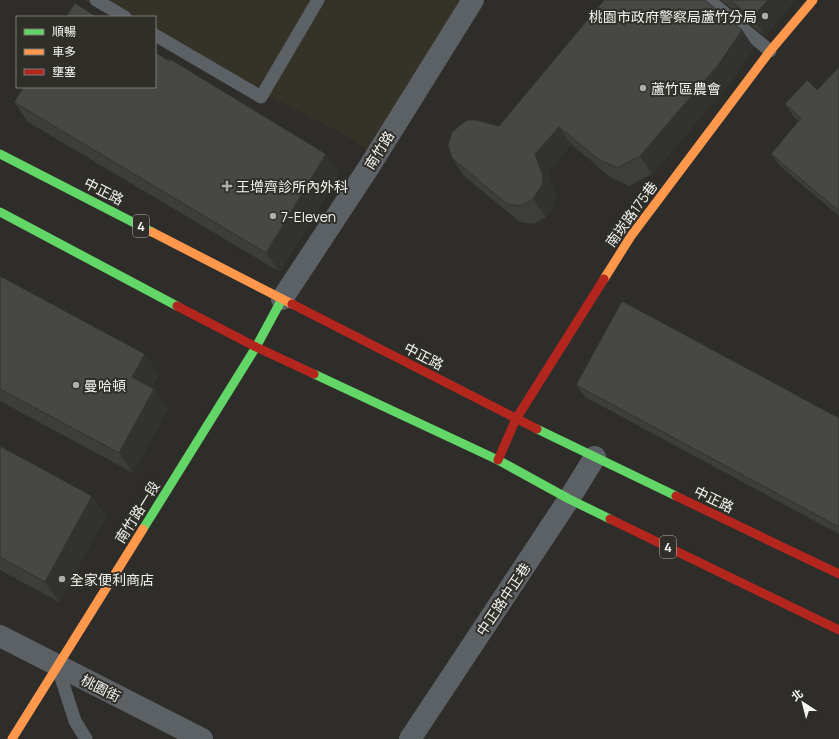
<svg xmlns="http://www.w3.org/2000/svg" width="839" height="739" viewBox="0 0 839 739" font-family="Manrope,'Noto Sans TC',sans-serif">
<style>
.built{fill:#353227}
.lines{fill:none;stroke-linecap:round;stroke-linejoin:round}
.lane{stroke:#5c6165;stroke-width:13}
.street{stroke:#5c6165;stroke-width:22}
.fast{stroke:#63d668;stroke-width:9}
.slow{stroke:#ff974d;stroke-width:9}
.jam{stroke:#b3261e;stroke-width:9}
.wall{fill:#3d3d3a}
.shaded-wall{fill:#323230}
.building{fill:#474744;stroke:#323230}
.poi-dot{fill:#aeaeaa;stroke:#2f2e28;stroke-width:1.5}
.labels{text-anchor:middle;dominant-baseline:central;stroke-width:4;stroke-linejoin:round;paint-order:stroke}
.shield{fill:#2f2e28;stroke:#b8b8b3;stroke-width:1}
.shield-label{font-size:13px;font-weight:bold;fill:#f3f3ef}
.poi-label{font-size:14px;fill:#f3f3ef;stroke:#2f2e28;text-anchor:start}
.street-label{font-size:14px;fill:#f3f3ef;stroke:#2f2e28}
</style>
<rect width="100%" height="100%" fill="#2e2d29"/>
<polygon class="built" points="83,0 472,0 370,151 347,136 155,37 155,17 116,17"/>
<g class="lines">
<g class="lane">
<polyline points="96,0 125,17"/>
<polyline points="709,0 770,51"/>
<polyline points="155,35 261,97 318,0"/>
<polyline points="57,665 75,721 86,739"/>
</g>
<g class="street">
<polyline points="282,299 369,167 473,0"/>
<polyline points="0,636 202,739"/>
<polyline points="410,739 569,499 595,457"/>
</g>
<g class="fast">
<polyline points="0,154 152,232"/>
<polyline points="0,212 177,306"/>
<polyline points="314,374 498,460 569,499 610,519"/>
<polyline points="537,429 676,496"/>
<polyline points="143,529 256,347 282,299"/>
</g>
<g class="slow">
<polyline points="152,232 292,304"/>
<polyline points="604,279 631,236 770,51 813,0"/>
<polyline points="12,739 143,529"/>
</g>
<g class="jam">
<polyline points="292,304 537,429"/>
<polyline points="177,306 256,347 314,374"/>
<polyline points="498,460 516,419 604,279"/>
<polyline points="676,496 839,574"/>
<polyline points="610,519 839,630"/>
</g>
</g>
<g class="wall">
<polygon points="721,0 795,0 765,36"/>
<polygon points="742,30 754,48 731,82 652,174 629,186 610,177 571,144 548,172 556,194 555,203 546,217 534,224 520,222 464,176 452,158 499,126"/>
<polygon points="839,67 839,216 780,166 771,154 799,121 794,117 785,104 817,90"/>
<polygon points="14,102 340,173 280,272 28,122"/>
<polygon points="0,276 159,374 151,387 154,389 168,409 133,473 0,401"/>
<polygon points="576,385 839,418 839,534 585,397"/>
<polygon points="0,446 106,516 59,602 0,570"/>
</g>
<g class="shaded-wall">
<polygon points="768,0 795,0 765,36 752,18"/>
<polygon points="742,30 754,48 731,82 652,174 640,156"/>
<polygon points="559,127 571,144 548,172 556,194 555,203 546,217 533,199 535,154"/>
<polygon points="326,154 340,173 280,272 266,253"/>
<polygon points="145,354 159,374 146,397 132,377"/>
<polygon points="154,389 168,409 133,473 119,453"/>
<polygon points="92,496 106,516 59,602 45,582"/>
</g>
<g class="building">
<polygon points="604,0 705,0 742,30 719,64 640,156 617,168 598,159 559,127 535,154 543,176 542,185 533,199 521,206 507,204 452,158 448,145 452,132 467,120 476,120 499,126"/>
<polygon points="730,0 768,0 752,18"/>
<polygon points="75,3 97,17 66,17"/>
<polygon points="155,52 169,61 170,59 326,154 266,253 14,102 24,87 155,87"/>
<polygon points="839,67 839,211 771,154 801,118 785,104 807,80 817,90"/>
<polygon points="0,276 145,354 132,377 154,389 119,453 0,389"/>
<polygon points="622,301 839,418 839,527 576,385"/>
<polygon points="0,446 92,496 45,582 0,557"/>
</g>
<g class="poi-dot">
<circle cx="765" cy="16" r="4"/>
<circle cx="643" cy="88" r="4"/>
<path d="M225 180h4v4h4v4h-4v4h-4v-4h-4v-4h4z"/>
<circle cx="273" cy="216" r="4"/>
<circle cx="76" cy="385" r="4"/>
<circle cx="62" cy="579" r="4"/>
</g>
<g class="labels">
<g class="shield">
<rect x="133" y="215" width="16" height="22" rx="3"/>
<rect x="660" y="536" width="16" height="22" rx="3"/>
</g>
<g class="shield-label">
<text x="141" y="226">4</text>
<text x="668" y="547">4</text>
</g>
<g class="poi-label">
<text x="757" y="16" text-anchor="end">桃園市政府警察局蘆竹分局</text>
<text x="651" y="88">蘆竹區農會</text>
<text x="236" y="186">王增齊診所內外科</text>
<text x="281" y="216">7-Eleven</text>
<text x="84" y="385">曼哈頓</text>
<text x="70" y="579">全家便利商店</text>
</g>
<g class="street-label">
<text transform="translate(379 150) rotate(-58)">南竹路</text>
<text transform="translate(104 191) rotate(27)">中正路</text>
<text transform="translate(631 214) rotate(-54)">南崁路175巷</text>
<text transform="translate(424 356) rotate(27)">中正路</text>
<text transform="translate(714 499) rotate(26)">中正路</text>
<text transform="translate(137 512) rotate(-58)">南竹路一段</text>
<text transform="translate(503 599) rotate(-56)">中正路中正巷</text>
<text transform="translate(101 688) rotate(27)">桃園街</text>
</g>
</g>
<rect x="16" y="16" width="140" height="72" fill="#2f2e28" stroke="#7d7d78"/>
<rect x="24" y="29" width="20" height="6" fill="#63d668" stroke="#7d7d78"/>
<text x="52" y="36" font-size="12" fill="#f3f3ef">順暢</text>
<rect x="24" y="49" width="20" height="6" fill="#ff974d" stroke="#7d7d78"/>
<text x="52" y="56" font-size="12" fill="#f3f3ef">車多</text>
<rect x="24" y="69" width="20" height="6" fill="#b3261e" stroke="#7d7d78"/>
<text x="52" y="76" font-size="12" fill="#f3f3ef">壅塞</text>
<g transform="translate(803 703) rotate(324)" stroke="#2f2e28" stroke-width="3" paint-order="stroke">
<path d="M0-3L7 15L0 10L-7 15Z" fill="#f3f3ef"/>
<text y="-6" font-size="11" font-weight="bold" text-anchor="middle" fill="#f3f3ef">北</text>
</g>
</svg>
